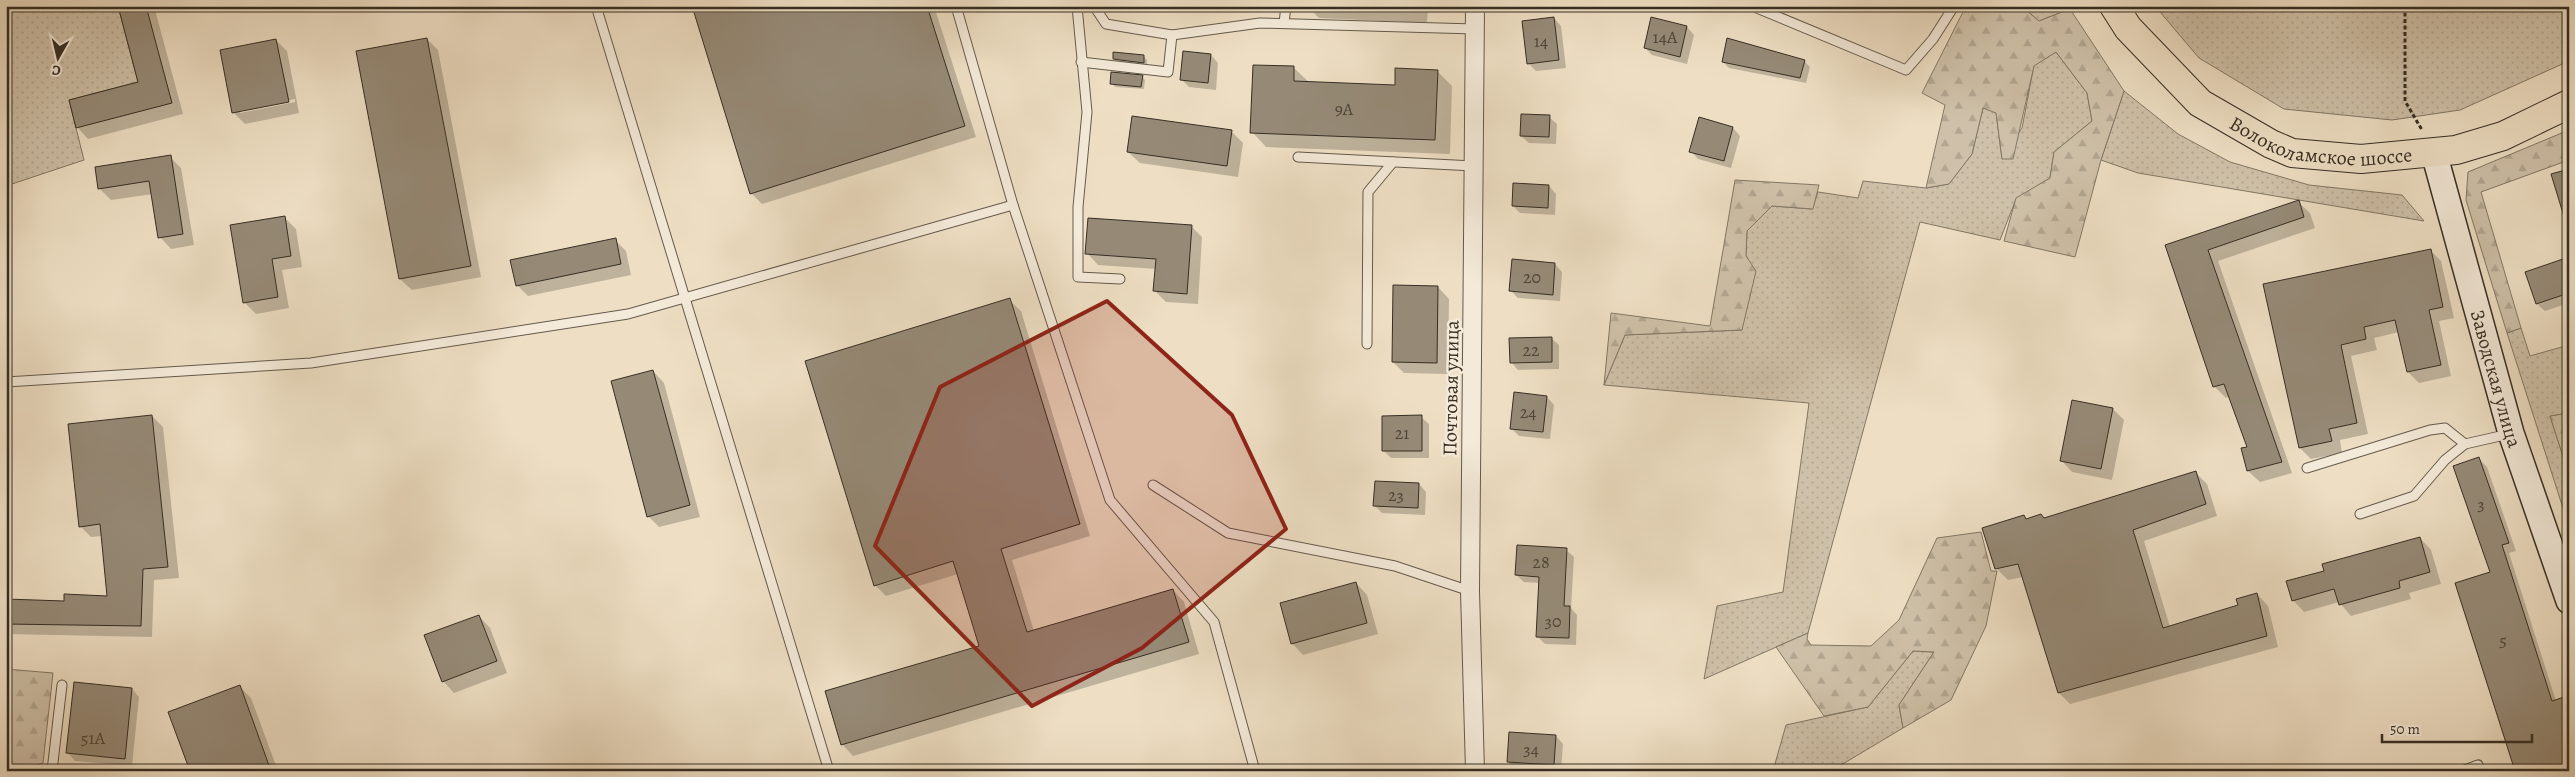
<svg xmlns="http://www.w3.org/2000/svg" width="2575" height="777" viewBox="0 0 2575 777" font-family="Alegreya,serif">
<style>
.grass{fill:url(#grass-dots);stroke:#827866}
.forest{fill:url(#forest-firs);stroke:#827866}
.shadow{fill:#0003;fill-rule:evenodd}
.building{fill:#968a77;stroke:#362e24}
.lines{fill:none;stroke-linecap:round;stroke-linejoin:round}
.lane-casing{stroke:#645a4c;stroke-width:11}
.street-casing{stroke:#645a4c;stroke-width:20}
.secondary-casing{stroke:#362e24;stroke-width:28}
.primary-casing{stroke:#362e24;stroke-width:30}
.path{stroke:#362e24;stroke-width:3;stroke-dasharray:4 2.5;stroke-linecap:butt}
.lane{stroke:#f4ead9;stroke-width:9}
.street{stroke:#f4ead9;stroke-width:18}
.secondary{stroke:#f4ead9;stroke-width:25}
.primary{stroke:#eedfc4;stroke-width:28}
.marked{fill:#8f2418;fill-opacity:0.2;stroke:#8f2418;stroke-width:4;stroke-linejoin:round}
.labels{text-anchor:middle;dominant-baseline:central;stroke-width:5;stroke-linejoin:round;paint-order:stroke}
.number-label{font-size:18px;fill:#4e4539}
.street-label{font-size:20px;fill:#362e24;stroke:#f4ead9}
</style>
<defs>
<pattern id="grass-dots" width="8" height="8" patternUnits="userSpaceOnUse" patternTransform="scale(1.25)"><rect width="8" height="8" fill="#cfc1a9"/><path d="M2 2h.1M6 6h.1" fill="none" stroke="#b2a691" stroke-width="1.8" stroke-linecap="round"/></pattern>
<pattern id="forest-firs" width="22" height="20" patternUnits="userSpaceOnUse" patternTransform="scale(1.25)"><rect width="22" height="20" fill="#cfc1a9"/><path d="M5 1l3.5 6h-7zM16 11l3.5 6h-7z" fill="#b2a691"/></pattern>
</defs>
<rect width="100%" height="100%" fill="#eedfc4"/>
<filter id="stains"><feTurbulence type="fractalNoise" baseFrequency=".004" numOctaves="4"/><feColorMatrix values="0 0 0 0 .2 0 0 0 0 .09 0 0 0 0 .02 0 0 0 .5 -.17"/></filter>
<radialGradient id="worn" r=".72"><stop offset=".6" stop-color="#630" stop-opacity="0"/><stop offset="1" stop-color="#630" stop-opacity=".3"/></radialGradient>
<g class="grass">
<polygon points="6,6 118,6 138,82 69,100 84,160 6,186"/>
<polygon points="2021,6 2068,6 2070,9 2039,21"/>
<polygon points="2155,6 2569,6 2569,61 2460,110 2392,120 2284,109 2199,58"/>
<polygon points="2056,52 2087,93 2092,121 2054,152 2050,178 2016,199 2000,240 1920,222 1808,633 1704,679 1717,606 1783,592 1809,403 1604,385 1625,335 1742,330 1747,231 1772,206 1812,209 1818,192 1858,198 1863,181 1926,188 1949,184 1972,154 1983,108 1996,112 2002,159 2022,128 2034,65"/>
<polygon points="2124,91 2178,134 2230,162 2309,185 2402,195 2424,221 2138,173 2101,160"/>
<polygon points="2521,328 2530,356 2569,345 2569,413 2550,416 2569,475 2569,527 2507,333"/>
<polygon points="1913,651 1934,652 1899,705 1903,728 1831,771 1773,771 1786,725 1868,707"/>
</g>
<g class="forest">
<polygon points="1966,6 2021,6 2039,21 2070,9 2124,91 2101,160 2075,257 2004,241 2016,198 2050,178 2054,152 2092,121 2087,93 2056,52 2034,66 2013,159 2002,159 1996,113 1983,108 1972,154 1949,184 1926,188 1945,105 1922,93"/>
<polygon points="2569,130 2569,160 2481,192 2521,328 2507,333 2466,200 2468,172"/>
<polygon points="1735,180 1819,185 1813,209 1772,206 1747,231 1746,256 1756,271 1742,330 1625,335 1604,385 1611,313 1710,326"/>
<polygon points="2569,413 2569,475 2550,416"/>
<polygon points="1981,532 1991,571 1997,571 1986,626 1951,700 1903,728 1899,705 1934,652 1913,651 1868,707 1824,716 1776,647 1808,633 1807,639 1811,645 1871,646 1899,620 1937,538"/>
<polygon points="6,669 53,673 43,763 20,771 9,771 6,765"/>
</g>
<g class="shadow">
<polygon points="119,6 154,6 183,114 88,139 77,127 139,83"/>
<polygon points="694,6 934,6 976,137 762,204 751,193"/>
<polygon points="1307,6 1428,6 1427,23 1319,18"/>
<polygon points="1554,18 1561,26 1566,68 1536,71 1528,63"/>
<polygon points="1687,27 1694,35 1687,64 1652,55 1645,48"/>
<polygon points="427,39 438,50 481,277 412,290 400,279"/>
<path d="M 276,40 L 287,51 L 299,113 L 245,124 L 233,112 ZM 295,99 L 295,102 L 240,113 L 240,110 Z"/>
<polygon points="1211,55 1218,63 1216,90 1189,87 1182,80"/>
<polygon points="1144,57 1147,60 1147,66 1117,62 1114,59"/>
<polygon points="1804,61 1810,67 1806,83 1729,68 1723,62"/>
<polygon points="1294,68 1309,82 1396,87 1438,72 1452,86 1450,154 1266,147 1252,132"/>
<polygon points="1142,77 1145,80 1144,89 1115,87 1112,83"/>
<polygon points="1133,117 1232,132 1243,143 1238,177 1140,163 1128,152"/>
<polygon points="1549,117 1557,124 1556,144 1529,143 1521,136"/>
<polygon points="1733,128 1740,136 1731,168 1698,159 1691,151"/>
<polygon points="170,157 181,168 194,245 171,249 160,237 153,194 111,200 100,189"/>
<polygon points="1549,186 1556,194 1555,215 1520,213 1513,206"/>
<polygon points="2298,202 2310,213 2315,228 2218,261 2292,473 2260,482 2248,471 2242,449 2248,448 2230,396 2226,398 2214,386 2167,246"/>
<polygon points="284,217 296,229 302,267 282,270 289,308 256,314 245,303"/>
<polygon points="1191,226 1202,237 1198,304 1166,302 1155,291 1156,269 1098,265 1087,253"/>
<polygon points="615,240 626,251 631,275 528,296 517,285"/>
<polygon points="2430,250 2441,261 2454,318 2439,321 2451,376 2419,383 2408,372 2399,332 2374,338 2377,350 2351,356 2368,434 2340,440 2342,453 2311,459 2300,448 2265,285"/>
<polygon points="2569,261 2569,303 2545,311 2537,304 2527,272"/>
<polygon points="1555,264 1562,272 1560,301 1518,298 1511,291"/>
<polygon points="1438,287 1449,299 1448,374 1404,373 1393,362"/>
<polygon points="1009,300 1021,311 1090,536 1012,560 1034,631 1173,590 1184,602 1199,654 853,756 842,744 981,646 958,574 886,596 875,585"/>
<polygon points="1551,338 1559,345 1559,369 1518,370 1511,362"/>
<polygon points="653,371 664,383 700,517 659,527 648,516"/>
<polygon points="1547,397 1554,405 1550,439 1519,436 1511,428"/>
<polygon points="2073,401 2113,409 2124,420 2112,480 2072,472 2061,460"/>
<polygon points="152,416 163,427 179,578 154,580 152,637 6,634 6,600 65,603 109,597 102,536 91,537 80,526"/>
<polygon points="1421,417 1429,424 1429,458 1391,458 1384,451"/>
<polygon points="2479,459 2487,467 2516,551 2509,553 2556,701 2564,698 2569,703 2569,771 2492,573"/>
<polygon points="2195,472 2207,484 2217,516 2144,541 2170,627 2240,606 2257,594 2268,606 2278,647 2070,704 2059,693 2023,577 2008,580 1996,568 2023,516 2027,520 2045,519"/>
<polygon points="1419,484 1426,492 1425,515 1382,513 1375,506"/>
<polygon points="2420,538 2431,550 2441,584 2409,593 2411,599 2351,616 2339,602 2304,612 2293,600 2325,572"/>
<polygon points="1566,550 1574,557 1571,608 1577,615 1576,645 1545,644 1537,636 1540,583 1524,582 1516,575"/>
<polygon points="6,551 13,561 6,566"/>
<polygon points="1356,583 1367,595 1378,634 1303,655 1292,643"/>
<polygon points="479,616 490,628 507,673 454,693 443,681"/>
<polygon points="240,687 251,698 278,771 191,771"/>
<polygon points="132,689 139,697 132,766 75,761 68,753"/>
<polygon points="1556,736 1563,744 1561,771 1515,769 1508,762"/>
</g>
<g class="building">
<polygon points="118,6 146,6 172,103 76,128 69,100 138,82"/>
<polygon points="692,6 927,6 965,126 750,194"/>
<polygon points="1554,17 1559,60 1527,64 1522,21"/>
<polygon points="1651,17 1687,26 1680,57 1644,48"/>
<polygon points="427,38 471,266 399,279 356,51"/>
<polygon points="1727,38 1805,60 1800,78 1722,62"/>
<polygon points="276,39 289,102 232,113 220,50"/>
<polygon points="1183,51 1211,54 1208,83 1180,80"/>
<polygon points="1113,52 1144,55 1144,63 1113,59"/>
<polygon points="1253,65 1294,66 1294,81 1395,85 1395,68 1438,70 1435,140 1250,133"/>
<polygon points="1111,72 1143,75 1141,87 1110,84"/>
<polygon points="1521,114 1550,115 1549,137 1520,136"/>
<polygon points="1132,116 1232,130 1227,166 1127,152"/>
<polygon points="1699,117 1733,127 1724,161 1689,152"/>
<polygon points="171,155 183,234 158,238 149,181 98,189 95,167"/>
<polygon points="2569,169 2569,220 2565,220 2551,174"/>
<polygon points="1513,183 1549,185 1548,208 1512,206"/>
<polygon points="2299,200 2304,217 2208,250 2282,462 2247,471 2241,448 2247,447 2224,384 2213,387 2165,245"/>
<polygon points="285,216 291,256 272,259 278,297 243,303 230,225"/>
<polygon points="1088,218 1192,225 1187,294 1153,291 1156,259 1085,254"/>
<polygon points="616,238 621,264 516,286 510,260"/>
<polygon points="2431,249 2443,307 2429,310 2441,365 2407,372 2395,320 2364,327 2366,339 2341,345 2357,423 2329,429 2332,441 2299,448 2263,284"/>
<polygon points="2569,257 2569,293 2536,304 2525,272"/>
<polygon points="1512,259 1555,263 1553,295 1509,291"/>
<polygon points="1393,285 1438,286 1437,363 1392,362"/>
<polygon points="1010,298 1080,524 1001,549 1027,632 1173,589 1189,642 841,745 825,691 979,646 953,561 874,586 805,361"/>
<polygon points="1552,337 1552,362 1510,363 1509,338"/>
<polygon points="653,370 690,505 647,517 611,381"/>
<polygon points="1514,392 1547,396 1543,432 1510,429"/>
<polygon points="2072,400 2113,408 2101,469 2060,461"/>
<polygon points="152,415 168,567 143,569 141,626 6,624 6,599 64,601 64,594 107,596 100,524 79,527 68,424"/>
<polygon points="1422,415 1422,451 1382,451 1382,416"/>
<polygon points="2479,457 2509,543 2502,545 2552,701 2564,697 2569,710 2569,730 2563,732 2569,751 2569,771 2515,771 2455,583 2490,572 2453,466"/>
<polygon points="2196,471 2206,504 2133,530 2163,628 2238,605 2236,599 2257,593 2267,636 2058,693 2018,564 1995,569 1982,528 2024,515 2026,519 2041,514 2044,518"/>
<polygon points="1375,481 1419,483 1418,508 1373,506"/>
<polygon points="2420,537 2430,572 2399,581 2400,588 2339,605 2334,589 2292,601 2286,581 2324,571 2322,564"/>
<polygon points="1517,545 1567,548 1564,606 1570,606 1569,638 1536,637 1539,577 1515,575"/>
<polygon points="1356,582 1367,623 1291,644 1280,603"/>
<polygon points="479,615 497,661 442,682 424,635"/>
<polygon points="74,682 132,688 125,759 66,753"/>
<polygon points="240,685 271,771 190,771 168,712"/>
<polygon points="1509,732 1556,735 1554,765 1507,762"/>
</g>
<g class="lines">
<defs>
<g id="lane">
<polyline points="596,6 829,771"/>
<polyline points="956,6 1013,205"/>
<polyline points="1077,6 1087,112 1078,207 1078,277 1120,279"/>
<polyline points="1094,6 1106,24 1172,35 1260,23 1475,29"/>
<polyline points="1752,6 1906,70 1933,39 1954,6"/>
<polyline points="1284,23 1286,6"/>
<polyline points="1081,62 1168,72 1172,35"/>
<polyline points="1298,157 1474,166"/>
<polyline points="1367,344 1368,192 1393,162"/>
<polyline points="6,382 311,363 628,314 1013,205 1110,500 1214,622 1255,771"/>
<polyline points="2307,468 2430,430 2445,428 2465,444"/>
<polyline points="1153,485 1228,533 1395,566 1470,591"/>
<polyline points="2360,514 2414,496 2445,460 2465,444 2509,434"/>
<polyline points="52,771 62,685"/>
<polyline points="2462,771 2478,765 2481,771"/>
</g>
<polyline id="street" points="1475,771 1470,591 1475,6"/>
<g id="secondary">
<path id="s1" d="M 2434,153 L 2511,433 L 2569,601"/>
</g>
<g id="primary">
<path id="s2" d="M 2114,6 L 2128,28 L 2200,103 L 2271,144 L 2292,153 L 2361,159 L 2456,150 L 2503,136 L 2569,104"/>
</g>
</defs>
<use href="#lane" class="lane-casing"/>
<use href="#street" class="street-casing"/>
<use href="#secondary" class="secondary-casing"/>
<use href="#primary" class="primary-casing"/>
<polyline class="path" points="2405,6 2405,101 2422,130"/>
<use href="#lane" class="lane"/>
<use href="#street" class="street"/>
<use href="#secondary" class="secondary"/>
<use href="#primary" class="primary"/>
</g>
<path class="marked" d="M 1107,301 L 1232,415 L 1286,529 L 1142,648 L 1032,706 L 875,546 L 940,387 Z"/>
<g class="labels">
<g class="number-label">
<text x="1665" y="37">14А</text>
<text x="1541" y="41">14</text>
<text x="1344" y="109">9А</text>
<text x="1532" y="277">20</text>
<text x="1531" y="350">22</text>
<text x="1528" y="412">24</text>
<text x="1402" y="433">21</text>
<text x="1396" y="495">23</text>
<text x="2481" y="504">3</text>
<text x="1541" y="562">28</text>
<text x="1553" y="621">30</text>
<text x="2503" y="640">5</text>
<text x="93" y="738">51А</text>
<text x="1531" y="749">34</text>
</g>
<g class="street-label">
<text stroke="none"><textPath href="#s2" startOffset="261">Волоколамское шоссе</textPath></text>
<text stroke="none"><textPath href="#s1" startOffset="234">Заводская улица</textPath></text>
<text transform="translate(1451 388) rotate(-89)">Почтовая улица</text>
</g>
</g>
<rect width="2575" height="777" fill="none" stroke="#eedfc4" stroke-width="25"/>
<rect x="8" y="8" width="2560" height="762" fill="none" stroke="#362e24" stroke-width="2.5"/>
<rect x="12" y="12" width="2550" height="752" fill="none" stroke="#362e24"/>
<g transform="translate(58 58) rotate(188)" stroke="#f4ead9" stroke-width="4" paint-order="stroke">
<path d="M0-4L9 19L0 12L-9 19Z" fill="#362e24"/>
<text y="-8" font-size="14" font-weight="bold" text-anchor="middle" fill="#362e24">С</text>
</g>
<path d="M2382 734v8h150v-8" fill="none" stroke="#362e24" stroke-width="2.5"/>
<text x="2390" y="734" font-size="15" fill="#362e24" stroke="#f4ead9" stroke-width="4" paint-order="stroke">50 m</text>
<rect width="100%" height="100%" filter="url(#stains)"/>
<rect width="100%" height="100%" fill="url(#worn)"/>
</svg>
